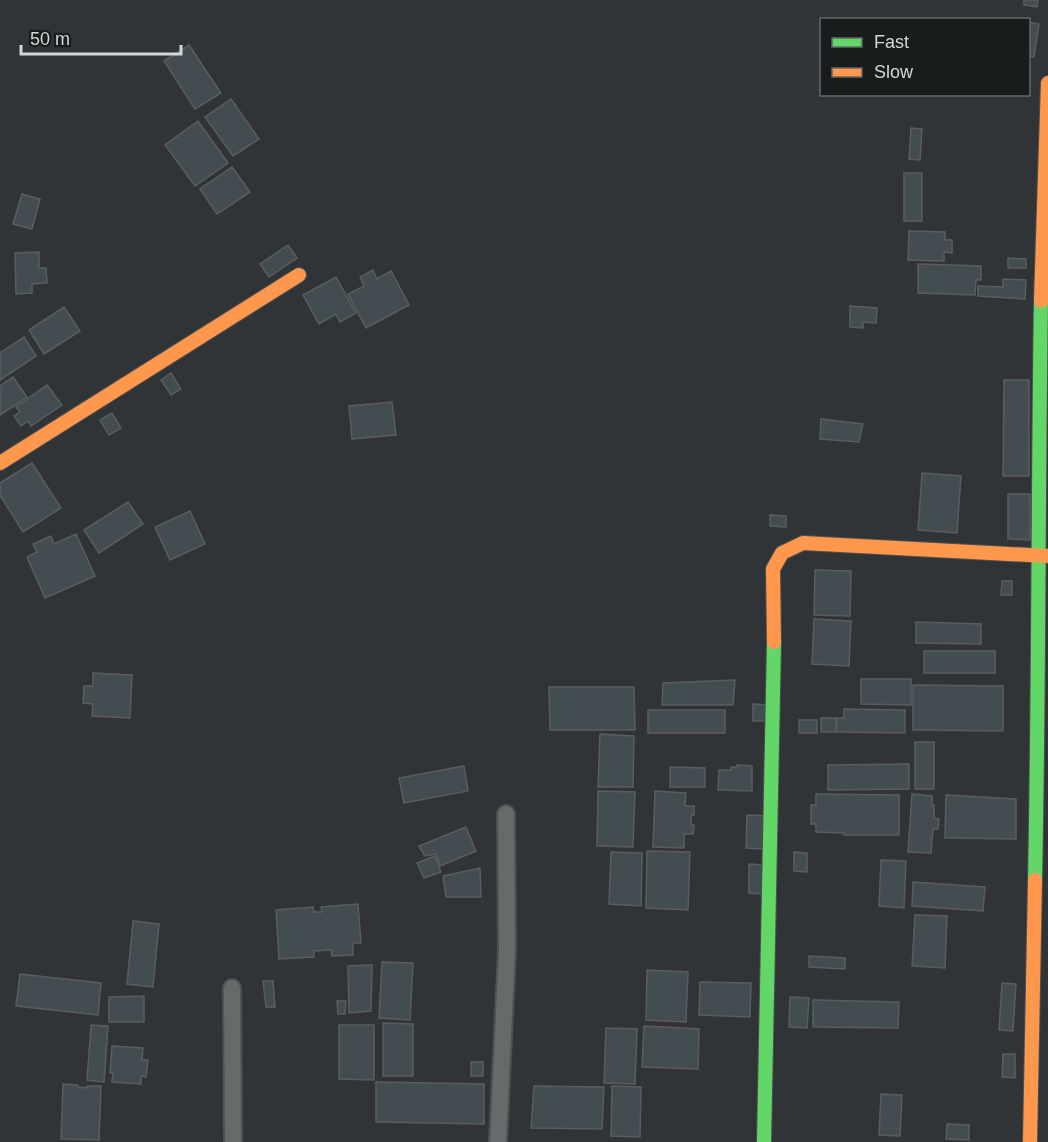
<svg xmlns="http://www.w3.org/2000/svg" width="1048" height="1142" viewBox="0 0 1048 1142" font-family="Helvetica,sans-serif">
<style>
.building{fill:#434d51;stroke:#5a5d5e;stroke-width:1.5}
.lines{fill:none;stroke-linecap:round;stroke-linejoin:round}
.street-casing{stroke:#4e5152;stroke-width:20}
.fast-casing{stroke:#4e5152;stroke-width:16}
.slow-casing{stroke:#4e5152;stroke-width:16}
.street{stroke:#676a6b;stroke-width:16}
.fast{stroke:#63d668;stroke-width:14}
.slow{stroke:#ff974d;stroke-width:14}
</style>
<rect width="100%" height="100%" fill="#313436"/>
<g class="building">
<polygon points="1024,0 1038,0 1037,7 1024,5"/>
<polygon points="1028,22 1039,24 1034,57 1028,56"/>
<polygon points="189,45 221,93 195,109 164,61"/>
<polygon points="231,99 259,139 233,156 205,117"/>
<polygon points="198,121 228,163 195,186 165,145"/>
<polygon points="911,128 922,129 920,160 909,159"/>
<polygon points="232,167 250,192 217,214 200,189"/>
<rect x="904" y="173" width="18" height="48"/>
<polygon points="22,194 40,199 32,229 13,224"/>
<polygon points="909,231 945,232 945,240 952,240 952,253 944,252 944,261 908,260"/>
<polygon points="288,245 297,258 269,277 260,264"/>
<polygon points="39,252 39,268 46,268 47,283 32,284 32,293 16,294 15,253"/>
<polygon points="1008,258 1026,259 1026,268 1008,268"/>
<polygon points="918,264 981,266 981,280 976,280 975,295 918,293"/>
<polygon points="373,270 377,279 391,271 409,305 366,328 348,294 364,286 360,277"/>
<polygon points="336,277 356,313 340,322 336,314 319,324 303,295"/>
<polygon points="1003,279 1026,280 1025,299 978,296 978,286 1003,287"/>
<polygon points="850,306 877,308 876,323 863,322 863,328 850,327"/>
<polygon points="64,307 80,331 44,354 29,330"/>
<polygon points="24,337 36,356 0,380 0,353"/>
<polygon points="171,373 181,389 171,395 161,380"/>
<polygon points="13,377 27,397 0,415 0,386"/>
<polygon points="1004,380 1029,380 1029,476 1003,476"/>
<polygon points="47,385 62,405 31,426 28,421 21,426 14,416 20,412 16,407"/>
<polygon points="392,402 396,435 352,439 349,406"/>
<polygon points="112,413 121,428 109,435 100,420"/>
<polygon points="821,419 863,424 859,442 820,439"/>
<polygon points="32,463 61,508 23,532 0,495 0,483"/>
<polygon points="922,473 961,476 957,533 918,530"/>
<polygon points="1008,494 1030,494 1030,540 1008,539"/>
<polygon points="128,502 143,524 99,553 84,530"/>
<polygon points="190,511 205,544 170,560 155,527"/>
<polygon points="770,515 786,516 786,527 770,526"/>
<polygon points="76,534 95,576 45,598 27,557 37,552 33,544 51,536 54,544"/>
<polygon points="815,570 851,571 850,616 814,615"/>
<polygon points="1002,581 1012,581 1012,595 1001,595"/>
<polygon points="814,619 851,621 849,666 812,664"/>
<polygon points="916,622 981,624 981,644 916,643"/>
<rect x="924" y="651" width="71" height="22"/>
<polygon points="93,673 132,675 130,718 92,716 93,704 83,703 84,686 93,686"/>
<polygon points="861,679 911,679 911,705 861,704"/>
<polygon points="735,680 733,705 662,705 663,683"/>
<polygon points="913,685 1003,686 1003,731 913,730"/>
<polygon points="549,687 634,687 635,730 550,730"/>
<polygon points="753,704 768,705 767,721 753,721"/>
<polygon points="844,709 905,710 905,733 837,732 837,718 844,718"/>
<rect x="648" y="710" width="77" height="23"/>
<rect x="821" y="718" width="15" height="14"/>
<rect x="799" y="720" width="18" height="13"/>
<polygon points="600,734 634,736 633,787 598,787"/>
<rect x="915" y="742" width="19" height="47"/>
<polygon points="909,764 909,789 828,790 828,765"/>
<polygon points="737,765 752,766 752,791 718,790 719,770 731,770 731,767 737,767"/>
<polygon points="464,766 468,791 404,803 399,778"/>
<polygon points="670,767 705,768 705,787 670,787"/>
<polygon points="598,791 635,792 633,847 597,846"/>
<polygon points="655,791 686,793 685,806 694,806 694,815 691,815 691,825 694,825 693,834 684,834 684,848 653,847"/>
<polygon points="816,794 899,795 899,835 844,835 844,833 816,832 816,824 811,824 811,805 816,805"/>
<polygon points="912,794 932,796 932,805 934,805 934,818 939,819 938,829 933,829 931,853 908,852"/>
<polygon points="946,795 1016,799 1016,839 945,838"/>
<polygon points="747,815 767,816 766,849 746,848"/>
<polygon points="466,827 476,851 440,866 436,854 425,856 419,846"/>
<polygon points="647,851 690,852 688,910 646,908"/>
<polygon points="611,852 642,853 641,906 609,904"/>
<polygon points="794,852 807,853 807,872 794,871"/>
<polygon points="435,856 441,872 424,878 417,863"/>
<polygon points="881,860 906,861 904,908 879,906"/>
<polygon points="749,864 765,865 764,894 749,893"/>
<polygon points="480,868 481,897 446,897 443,876"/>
<polygon points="913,882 985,887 983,911 912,906"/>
<polygon points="358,904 361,943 353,943 353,955 332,956 331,950 314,951 314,957 279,959 276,910 313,907 314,912 322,912 321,907"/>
<polygon points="915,915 947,916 945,968 912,966"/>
<polygon points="133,921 159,924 153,987 127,984"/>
<polygon points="809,956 845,958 845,969 809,967"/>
<polygon points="382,962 413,963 410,1020 379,1018"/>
<polygon points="372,965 371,1011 349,1013 348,966"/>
<polygon points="647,970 688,972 686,1022 646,1020"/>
<polygon points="20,974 101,983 98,1015 16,1006"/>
<polygon points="263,981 273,981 275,1007 266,1007"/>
<polygon points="700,982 751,983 750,1017 699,1015"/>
<polygon points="1002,983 1016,984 1013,1031 999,1030"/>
<polygon points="144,996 144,1022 109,1022 109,997"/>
<polygon points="790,997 809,998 807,1028 789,1027"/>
<polygon points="813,1000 899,1002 898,1028 813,1027"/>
<polygon points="337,1001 346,1001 345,1014 338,1014"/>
<polygon points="383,1023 413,1024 413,1076 383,1076"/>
<polygon points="91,1025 108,1026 104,1082 87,1080"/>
<polygon points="339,1025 374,1025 374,1080 339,1079"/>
<polygon points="644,1026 699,1029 698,1069 642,1067"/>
<polygon points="606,1028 637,1029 635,1084 604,1083"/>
<polygon points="112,1046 143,1048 142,1060 148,1060 146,1077 141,1076 141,1084 112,1082 113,1073 110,1073"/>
<polygon points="1003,1054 1015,1054 1015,1078 1002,1077"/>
<rect x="471" y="1062" width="12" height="14"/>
<polygon points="376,1082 484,1084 484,1124 376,1122"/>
<polygon points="63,1084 78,1085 78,1087 87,1088 87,1086 101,1086 99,1140 61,1139"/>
<polygon points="534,1086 604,1087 602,1129 531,1128"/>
<polygon points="612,1086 641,1087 640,1137 611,1136"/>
<polygon points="881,1094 902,1095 900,1136 879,1135"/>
<polygon points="947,1124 969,1125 969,1140 946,1139"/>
</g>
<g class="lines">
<defs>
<g id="street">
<polyline points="232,988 233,1142"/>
<polyline points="498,1142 507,950 506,814"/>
</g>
<g id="fast">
<path d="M 1035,880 C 1039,687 1038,494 1041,301"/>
<polyline points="764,1142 774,642"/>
</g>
<g id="slow">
<polyline points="1041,301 1048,83"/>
<polyline points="0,463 299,275"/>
<polyline points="774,642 773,569 782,553 803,543 1048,556"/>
<polyline points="1030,1142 1035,880"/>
</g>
</defs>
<use href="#street" class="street-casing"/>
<use href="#fast" class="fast-casing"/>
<use href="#slow" class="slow-casing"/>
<use href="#street" class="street"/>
<use href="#fast" class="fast"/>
<use href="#slow" class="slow"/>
</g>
<rect x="820" y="18" width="210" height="78" fill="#191c1d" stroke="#636768" stroke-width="1.5"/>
<rect x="832" y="38" width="30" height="9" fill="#63d668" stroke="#636768" stroke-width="1.5"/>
<text x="874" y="48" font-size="18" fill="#d2d7d8">Fast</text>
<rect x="832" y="68" width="30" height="9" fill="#ff974d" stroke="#636768" stroke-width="1.5"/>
<text x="874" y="78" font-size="18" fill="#d2d7d8">Slow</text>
<path d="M21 45v9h160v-9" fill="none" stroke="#d2d7d8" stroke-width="3"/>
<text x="30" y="45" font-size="18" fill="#d2d7d8" stroke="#191c1d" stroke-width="4.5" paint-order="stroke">50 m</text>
</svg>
